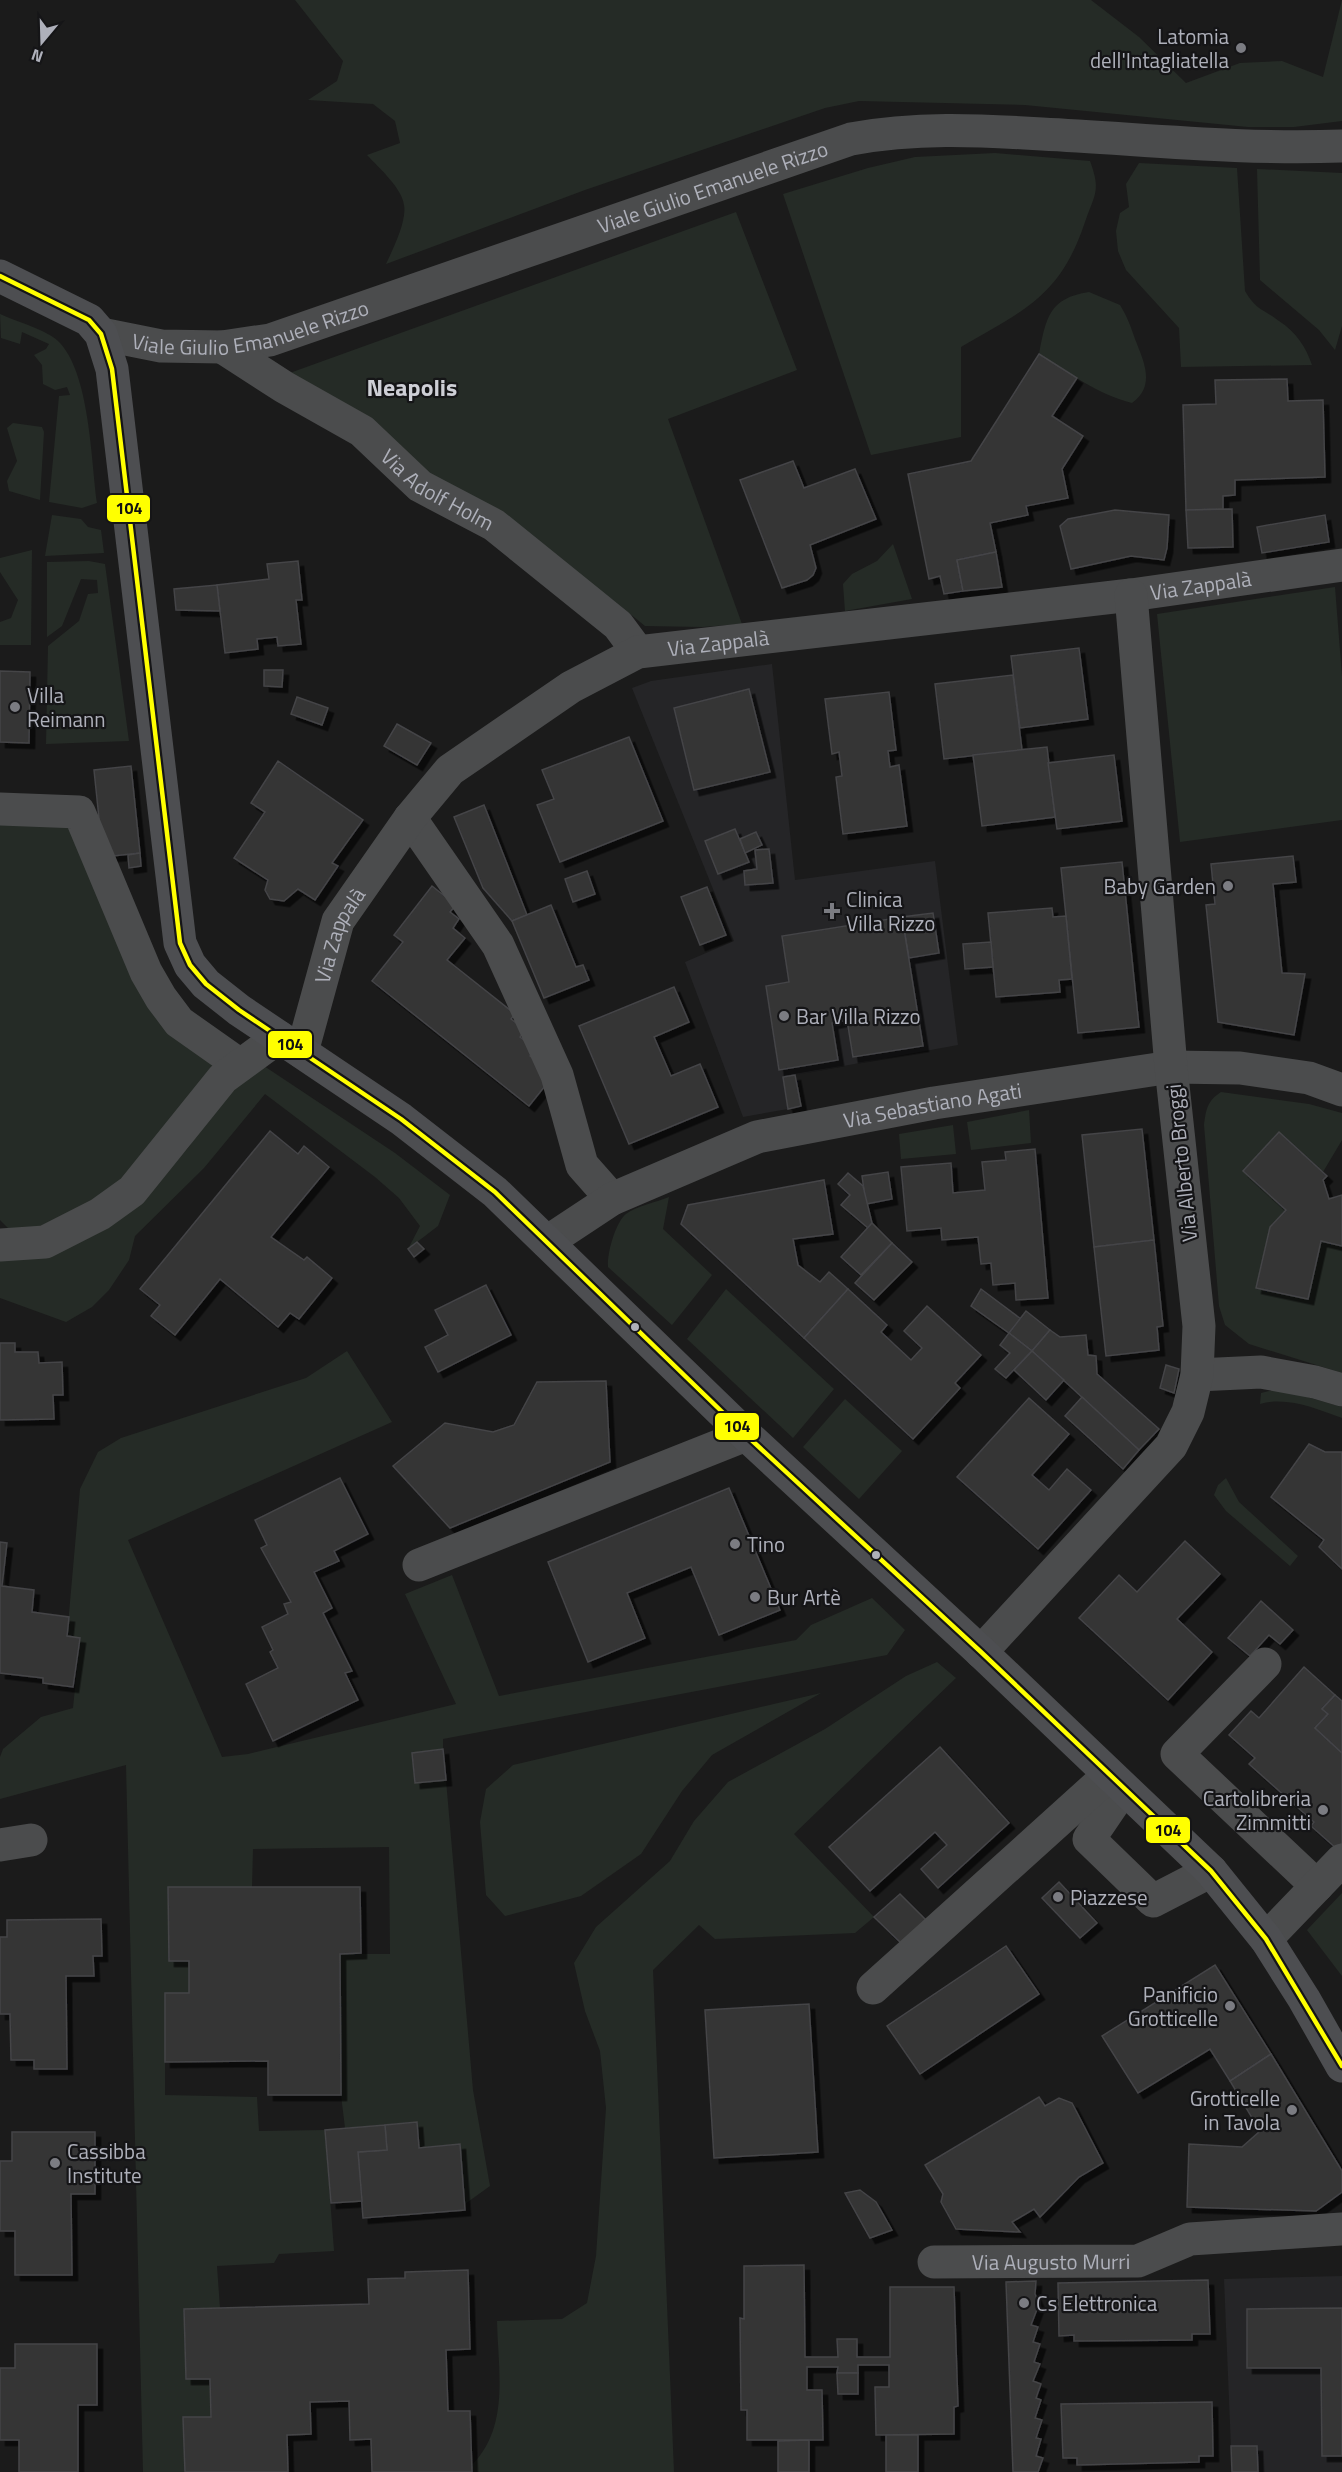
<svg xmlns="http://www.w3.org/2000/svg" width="1342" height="2472" viewBox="0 0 1342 2472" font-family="'Titillium Web',sans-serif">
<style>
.built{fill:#252527}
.green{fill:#252b26}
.building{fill:#343435;stroke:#444447;stroke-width:1.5;filter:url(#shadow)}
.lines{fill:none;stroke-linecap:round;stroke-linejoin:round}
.minor{stroke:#4b4c4d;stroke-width:33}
.major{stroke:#4d4e51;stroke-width:33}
.bus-1-casing{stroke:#151517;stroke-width:9}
.bus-1{stroke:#ff0;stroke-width:4.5}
.poi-dot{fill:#7b7c82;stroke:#151517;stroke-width:2}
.bus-dot{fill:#aeb0ba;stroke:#151517;stroke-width:2}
.labels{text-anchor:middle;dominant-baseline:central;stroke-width:4.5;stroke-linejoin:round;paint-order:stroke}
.poi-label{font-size:21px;fill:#aeb0ba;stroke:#151517;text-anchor:start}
.street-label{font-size:21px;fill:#aeb0ba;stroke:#151517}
.quarter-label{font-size:24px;font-weight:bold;fill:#cecfd6;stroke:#151517}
.line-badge{stroke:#151517;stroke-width:2}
.pale-badge-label{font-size:16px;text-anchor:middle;font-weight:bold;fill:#111}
</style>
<defs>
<filter id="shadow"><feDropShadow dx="5.5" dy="5.5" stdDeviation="0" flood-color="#0009"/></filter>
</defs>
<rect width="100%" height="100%" fill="#1b1b1b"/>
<g class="built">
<polygon points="772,664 795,880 935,861 958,1045 783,1077 788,1109 743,1117 685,962 734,941 632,688 651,681"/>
<polygon points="1342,2276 1342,2472 1232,2472 1224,2279"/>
</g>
<g class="green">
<path d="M 295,0 L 1091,0 L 1139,37 L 1186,83 L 1240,63 L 1282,61 L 1323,77 L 1342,0 L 1342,121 L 1294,127 L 1248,127 L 1025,105 L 859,101 L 825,108 L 585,190 L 386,264 C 393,249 407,221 404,205 C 402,188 378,167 367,155 L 400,143 L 395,121 L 373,104 L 308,100 L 337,81 L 343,61 Z"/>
<path d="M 995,153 L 1090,161 C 1101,191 1095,193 1085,222 C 1060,297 1024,310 961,347 L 961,437 L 871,455 L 783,194 L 868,168 L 915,157 Z"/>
<path d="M 1139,163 L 1237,168 L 1245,291 C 1257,311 1262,308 1279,321 C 1296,332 1306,347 1312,365 L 1181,367 L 1179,328 L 1126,270 L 1118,251 L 1116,231 L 1120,213 L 1129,207 L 1126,184 Z"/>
<polygon points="1257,169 1342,173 1342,326 1335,350 1319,330 1260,280"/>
<polygon points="736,212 797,370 668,419 742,624 702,627 645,626 613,600 426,476 287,374"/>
<path d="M 1089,292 L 1120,305 C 1127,316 1131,327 1135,339 C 1144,362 1156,386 1132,403 C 1099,395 1067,372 1039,354 C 1046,318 1049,298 1089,292 Z"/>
<path d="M 0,314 C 15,321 47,330 58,341 C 90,372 91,460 97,503 L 82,508 L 49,502 L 59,396 L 70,395 L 67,387 L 55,390 L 43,384 L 42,365 L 34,355 L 46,349 L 49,344 L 22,332 L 20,344 L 1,338 Z"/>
<polygon points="13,423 42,427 44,432 40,500 9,491 7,481 17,461 7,428"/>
<polygon points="52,515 81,519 88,527 101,530 104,553 45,556"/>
<polygon points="893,544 912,599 845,611 843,584 852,574 877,561"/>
<polygon points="32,550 31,645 0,645 0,622 11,618 18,600 0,572 0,558"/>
<polygon points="89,561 105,564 129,741 46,744 48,646 79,621 88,594 98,593 97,580 81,579 62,626 47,637 47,562"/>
<polygon points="1335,587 1342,676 1342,820 1180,842 1157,614"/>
<path d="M 0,822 L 67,824 L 217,1066 C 163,1136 110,1229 11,1231 L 0,1220 Z"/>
<polygon points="264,1066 395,1153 450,1195 438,1226 408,1249 420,1226 399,1198 375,1177 265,1094 204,1168 135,1236 129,1260 109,1290 92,1307 66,1322 0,1298 0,1258 131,1209 188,1148 212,1110 234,1085"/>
<path d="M 1221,1092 L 1309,1104 L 1342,1113 L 1342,1140 L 1323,1172 L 1279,1132 L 1243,1171 L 1286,1210 L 1270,1227 L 1256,1288 L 1321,1241 L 1342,1246 L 1342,1373 L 1249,1344 L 1225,1325 L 1219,1306 L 1204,1125 C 1206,1110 1207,1101 1221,1092 Z"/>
<polygon points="1029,1110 1031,1143 971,1150 967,1122"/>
<polygon points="953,1125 956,1154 901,1159 899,1134"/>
<path d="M 669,1197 L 663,1229 L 712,1275 L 672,1325 L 608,1267 C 607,1254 615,1223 626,1214 C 636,1206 657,1202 669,1197 Z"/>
<polygon points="726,1289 834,1389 793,1438 687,1339"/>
<polygon points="347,1351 392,1422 128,1540 222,1757 248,1754 456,1704 405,1594 452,1575 499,1696 796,1640 811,1625 872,1598 905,1630 887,1655 443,1739 443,1749 412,1753 415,1783 446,1780 473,2090 490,2186 465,2204 460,2144 419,2148 416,2122 345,2128 341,2095 340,1954 390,1954 389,1847 253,1849 252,1887 169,1961 189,1961 189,1993 165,1993 165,2095 257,2097 259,2131 325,2130 334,2251 279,2254 274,2263 217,2266 220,2308 184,2309 186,2379 210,2379 211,2417 183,2418 185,2472 143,2472 126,1765 0,1799 0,1757 3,1749 41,1717 73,1708 80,1638 67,1636 80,1489 98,1452 121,1438 306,1378"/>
<path d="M 1273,1390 L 1290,1392 L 1342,1407 L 1342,1418 C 1317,1409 1287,1396 1260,1404 L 1261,1393 Z"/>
<polygon points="845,1399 902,1451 859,1499 803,1447"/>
<polygon points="1226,1478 1239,1502 1298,1556 1290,1566 1226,1511 1214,1495 1218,1485"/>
<path d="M 937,1662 L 956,1678 L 794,1834 L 874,1917 L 855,1933 L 715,1939 L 699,1925 L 653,1970 L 674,2472 L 472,2472 L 472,2465 C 510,2426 498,2371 497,2321 L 562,2319 L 587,2303 L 596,2256 L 606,2108 L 600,2051 L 585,2011 L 574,1963 L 596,1927 L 670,1861 L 694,1821 L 728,1782 L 825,1729 L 906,1676 Z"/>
<polygon points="821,1693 712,1755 682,1791 641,1854 581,1896 505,1916 486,1895 480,1822 486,1789 513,1765"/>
<polygon points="1342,1893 1342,1976 1307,1930"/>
</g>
<g class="building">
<polygon points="1039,354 1077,378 1052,416 1083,436 1062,469 1068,498 1026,506 1028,515 990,523 996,552 957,560 963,591 944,594 940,576 929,579 908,474 971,461"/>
<polygon points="1287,379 1288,401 1323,400 1325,477 1235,480 1235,495 1223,496 1223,509 1186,510 1183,405 1216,404 1215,380"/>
<polygon points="793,461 804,488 855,469 876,519 810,545 816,568 813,575 807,580 782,588 740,480"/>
<polygon points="1232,509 1233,547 1188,548 1186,510"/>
<polygon points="1115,510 1169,515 1167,548 1164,560 1131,556 1071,569 1060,526 1068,519"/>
<polygon points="1325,515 1329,542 1262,553 1257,527"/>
<polygon points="996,552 1002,587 963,591 957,560"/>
<polygon points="298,561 302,600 296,600 301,644 278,646 277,637 257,639 258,649 225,653 217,585 269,579 267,564"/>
<polygon points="217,585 220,611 176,610 174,589"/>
<polygon points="1079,648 1088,719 1020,728 1011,656"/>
<polygon points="264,670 283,670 282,687 264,686"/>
<polygon points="0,671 30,672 29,743 0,742"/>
<polygon points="1013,675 1022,750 944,759 935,684"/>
<polygon points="749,689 770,772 694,790 674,708"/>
<polygon points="889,692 896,750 888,751 890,767 899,765 907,826 843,834 836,777 842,776 839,752 832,754 825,699"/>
<polygon points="297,697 328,708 322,725 291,714"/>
<polygon points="397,724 431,743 417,765 384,746"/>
<polygon points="629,737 663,821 560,862 537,805 554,799 542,770"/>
<polygon points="1047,747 1055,817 982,826 973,755"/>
<polygon points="1114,755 1122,821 1057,829 1048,763"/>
<polygon points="278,761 363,820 332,863 338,866 315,900 298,889 284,901 270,899 265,890 268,880 234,858 265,812 251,803"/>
<polygon points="131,766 140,853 103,857 94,770"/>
<polygon points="484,805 527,915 512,921 483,888 454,817"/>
<polygon points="735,829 749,862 718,874 705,841"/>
<polygon points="756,832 762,845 745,853 740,839"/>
<polygon points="769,849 773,883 745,885 744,871 757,869 755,850"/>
<polygon points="140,853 141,866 129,868 128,855"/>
<polygon points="1293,856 1296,882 1273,884 1282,973 1305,974 1294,1035 1218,1022 1206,905 1215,904 1211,864"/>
<polygon points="1122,862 1139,1027 1078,1033 1061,868"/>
<polygon points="587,871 595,894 573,902 565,879"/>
<polygon points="432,886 456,905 450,912 459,919 453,928 465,938 447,960 515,1014 511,1019 525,1030 520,1037 536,1049 530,1056 542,1066 549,1081 529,1106 372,981 403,942 394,935"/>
<polygon points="707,887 726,935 700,945 681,897"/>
<polygon points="551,905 576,967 583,965 589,980 544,998 512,921"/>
<polygon points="1052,908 1053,917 1066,916 1072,979 1059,980 1060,992 996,997 988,913"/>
<polygon points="933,913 939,953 909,958 902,917"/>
<polygon points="902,917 923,1046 853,1057 847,1020 832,1023 838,1060 779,1070 766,986 789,982 782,936"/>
<polygon points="991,942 993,967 965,969 963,944"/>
<polygon points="674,987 689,1022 654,1037 671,1076 700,1064 718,1107 629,1144 579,1026"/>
<polygon points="795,1075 801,1106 788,1109 783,1077"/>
<polygon points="1142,1129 1154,1240 1094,1247 1082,1135"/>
<polygon points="270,1131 298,1154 304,1146 329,1167 271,1237 304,1260 307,1257 332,1278 299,1319 290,1313 278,1327 220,1279 175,1335 151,1316 160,1305 140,1289"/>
<polygon points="1279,1132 1327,1176 1323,1180 1329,1199 1342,1195 1342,1246 1321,1241 1308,1299 1256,1288 1270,1227 1286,1210 1243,1171"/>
<polygon points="1035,1149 1048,1298 1016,1300 1015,1283 993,1285 991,1263 981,1264 978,1237 942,1240 941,1228 907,1231 901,1167 951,1163 953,1193 985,1190 982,1162 1006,1160 1005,1152"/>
<polygon points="888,1172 892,1199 866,1204 862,1176"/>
<polygon points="848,1173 863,1186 872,1223 868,1228 841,1205 850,1195 838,1184"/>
<polygon points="824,1180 833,1234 793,1239 798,1265 820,1282 829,1272 848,1289 804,1338 681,1224 688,1205"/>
<polygon points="872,1223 892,1243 861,1275 841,1257"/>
<polygon points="1154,1240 1163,1326 1157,1327 1159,1350 1106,1356 1094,1247"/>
<polygon points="417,1242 424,1249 414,1257 408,1249"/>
<polygon points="892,1243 912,1262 874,1300 855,1283"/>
<polygon points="486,1285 511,1335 438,1372 425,1347 448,1335 435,1310"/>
<polygon points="848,1289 887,1325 881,1332 911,1360 922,1348 904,1331 927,1306 981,1355 955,1383 960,1388 913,1439 804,1338"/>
<polygon points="981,1289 1021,1319 1009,1333 971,1306"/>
<polygon points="1026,1311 1050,1330 1032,1351 1009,1333"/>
<polygon points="1050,1330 1060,1337 1086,1335 1088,1355 1096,1356 1097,1374 1159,1429 1139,1450 1032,1351"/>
<polygon points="1009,1333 1032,1351 1006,1378 995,1369 1010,1353 1000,1345"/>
<polygon points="0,1343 15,1343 15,1352 38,1352 39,1363 62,1362 63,1395 53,1395 54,1419 0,1420"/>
<polygon points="1032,1351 1064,1380 1046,1400 1014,1370"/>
<polygon points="1166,1365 1179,1369 1174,1393 1160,1388"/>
<polygon points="606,1381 610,1462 450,1528 393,1466 445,1423 493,1432 514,1425 537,1382"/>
<polygon points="1082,1397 1139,1450 1123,1469 1065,1416"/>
<polygon points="1029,1398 1069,1434 1032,1475 1049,1490 1067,1469 1091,1490 1038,1549 957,1477"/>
<polygon points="1309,1444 1325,1452 1342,1452 1342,1569 1319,1547 1324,1540 1271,1497"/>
<polygon points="340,1478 368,1534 334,1551 339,1561 314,1572 332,1608 323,1613 352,1671 345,1673 358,1700 273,1741 246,1684 278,1668 270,1652 273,1650 262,1627 288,1614 284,1604 291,1602 261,1548 267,1545 255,1520"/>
<polygon points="729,1488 780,1610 719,1635 691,1567 627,1593 645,1638 588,1662 548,1562"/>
<polygon points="1185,1541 1220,1574 1177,1619 1212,1652 1168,1700 1079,1618 1119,1575 1137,1592"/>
<polygon points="0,1542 7,1543 2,1586 34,1590 32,1612 69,1617 67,1636 80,1638 73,1687 43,1683 43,1678 0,1673"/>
<polygon points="1261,1601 1293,1630 1280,1644 1269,1635 1250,1656 1228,1638"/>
<polygon points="1304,1667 1335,1695 1322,1709 1328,1714 1315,1728 1342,1753 1342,1843 1337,1849 1311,1826 1314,1822 1249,1764 1255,1758 1229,1735 1251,1711 1259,1718"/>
<polygon points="1335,1695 1342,1701 1342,1753 1315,1728 1328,1714 1322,1709"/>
<polygon points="940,1747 1009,1823 938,1888 921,1869 947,1845 935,1832 870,1891 829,1847"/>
<polygon points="443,1749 446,1780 415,1783 412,1753"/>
<polygon points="1059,1882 1097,1923 1080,1938 1042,1898"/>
<polygon points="168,1887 360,1887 361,1953 340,1954 341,2095 268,2095 268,2061 165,2062 165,1993 189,1993 189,1961 169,1961"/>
<polygon points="900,1894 926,1920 901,1943 874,1917"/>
<polygon points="101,1919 102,1956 93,1956 94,1976 66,1976 67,2069 34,2069 34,2060 11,2060 10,2014 0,2014 0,1937 7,1937 7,1920"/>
<polygon points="1006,1946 1039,1994 920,2074 887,2026"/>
<polygon points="1215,1965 1271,2054 1230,2081 1210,2049 1138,2093 1102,2036"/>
<polygon points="809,2004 818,2152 714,2158 705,2010"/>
<polygon points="1271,2054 1342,2171 1342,2192 1316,2211 1187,2207 1189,2144 1242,2147 1260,2131 1230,2081"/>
<polygon points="1039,2097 1045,2106 1059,2098 1072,2103 1103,2163 1079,2177 1040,2217 1034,2209 1012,2222 1020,2232 956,2229 941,2202 943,2194 925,2165"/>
<polygon points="417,2122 419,2148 460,2144 465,2210 363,2218 358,2152 387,2150 385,2125"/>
<polygon points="385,2125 387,2150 358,2152 362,2201 331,2203 325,2130"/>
<polygon points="12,2132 95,2132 95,2194 71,2194 72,2275 15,2275 15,2231 0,2231 0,2161 12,2161"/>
<polygon points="860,2190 876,2202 892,2230 870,2238 845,2193"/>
<polygon points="804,2265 805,2357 838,2357 837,2339 857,2339 857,2357 890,2357 890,2287 954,2287 958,2406 954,2407 954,2434 876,2435 875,2387 889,2387 889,2365 858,2365 858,2373 837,2373 838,2367 807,2367 807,2390 822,2390 823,2440 747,2440 747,2410 741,2410 740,2318 744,2319 744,2266"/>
<polygon points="468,2270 470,2349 446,2350 448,2411 470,2411 472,2472 372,2472 371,2439 350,2440 349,2401 310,2402 311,2434 287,2435 288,2472 185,2472 183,2417 211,2417 210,2379 186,2379 184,2309 369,2304 368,2279 405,2278 405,2272"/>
<polygon points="1208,2280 1210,2334 1192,2334 1192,2340 1074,2341 1074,2335 1059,2336 1058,2283"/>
<polygon points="1036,2281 1035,2294 1039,2304 1031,2325 1038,2327 1033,2342 1040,2344 1034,2362 1040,2364 1033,2381 1041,2384 1036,2398 1041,2400 1035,2418 1042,2420 1036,2438 1041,2439 1036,2456 1043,2458 1038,2472 1013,2472 1006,2282"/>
<polygon points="1342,2308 1342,2456 1322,2456 1321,2368 1247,2368 1247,2309"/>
<polygon points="15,2344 97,2344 97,2405 78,2405 78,2472 19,2472 19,2440 0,2440 0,2368 15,2368"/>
<polygon points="837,2373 858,2373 858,2394 838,2394"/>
<polygon points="1212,2402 1213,2456 1199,2456 1199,2462 1077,2465 1077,2458 1063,2458 1061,2404"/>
<rect x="886" y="2435" width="32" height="37"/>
<polygon points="809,2440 809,2472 778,2472 778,2441"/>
<polygon points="1231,2446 1257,2446 1258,2472 1232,2472"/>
</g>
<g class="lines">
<g class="minor">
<path id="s1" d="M 101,334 L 161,346 L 222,347 L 270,340 L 851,139 C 915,127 977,130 1042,134 C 1142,139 1242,150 1342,146"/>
<path id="s2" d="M 222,347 L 284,387 L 362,431 L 420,486 L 494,525 L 618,625 L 638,652"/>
<polyline points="0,809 79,812 146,972 161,998 179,1022 240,1065"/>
<polyline points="410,818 498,945 557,1075 582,1165 612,1199"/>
<path id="s3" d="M 302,1052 L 338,921 L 410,818 L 450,770 L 571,687 L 638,652 L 1131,595 L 1342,565"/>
<path id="s4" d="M 547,1242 L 612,1199 L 757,1137 L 934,1103 L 1171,1067 L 1240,1068 L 1309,1078 L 1342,1090"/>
<polyline points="0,1245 45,1242 100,1214 132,1191 223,1078 279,1037"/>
<polyline points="1197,1375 1261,1372 1315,1382 1342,1390"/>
<polyline points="419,1565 746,1435"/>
<polyline points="981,1652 1171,1446 1188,1412 1197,1375 1199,1326 1171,1067 1131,595"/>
<polyline points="1265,1664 1177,1754 1317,1886"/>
<polyline points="1123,1789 1089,1839 1153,1901 1211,1871"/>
<polyline points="0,1845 31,1840"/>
<polyline points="1266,1939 1342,1860"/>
<polyline points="873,1988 1109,1775"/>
<path id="s5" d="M 934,2262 L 1138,2261 L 1190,2239 L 1342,2229"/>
</g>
<polyline class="major" points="0,276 89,320 101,334 112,369 180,943 190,965 206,984 239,1010 401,1119 495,1192 746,1435 981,1652 1211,1871 1266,1939 1304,1999 1342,2066"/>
<defs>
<polyline id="bus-1" points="0,276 89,320 101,334 112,369 180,943 190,965 206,984 239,1010 401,1119 495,1192 746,1435 981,1652 1211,1871 1266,1939 1342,2066"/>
</defs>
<use href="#bus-1" class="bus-1-casing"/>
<use href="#bus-1" class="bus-1"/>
</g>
<g class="poi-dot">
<circle cx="1241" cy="48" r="6"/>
<circle cx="15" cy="707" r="6"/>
<circle cx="1228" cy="886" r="6"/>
<path d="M829 902h6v6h6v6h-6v6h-6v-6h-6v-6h6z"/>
<circle cx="784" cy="1016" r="6"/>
<circle cx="735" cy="1544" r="6"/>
<circle cx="755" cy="1597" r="6"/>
<circle cx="1323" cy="1810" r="6"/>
<circle cx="1058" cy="1897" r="6"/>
<circle cx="1230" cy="2006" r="6"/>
<circle cx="1292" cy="2110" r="6"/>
<circle cx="55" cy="2163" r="6"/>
<circle cx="1024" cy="2303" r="6"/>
</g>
<g class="bus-dot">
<circle cx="635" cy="1327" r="5"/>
<circle cx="876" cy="1555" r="5"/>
</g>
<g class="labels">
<g class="poi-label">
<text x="1229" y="36" text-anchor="end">Latomia<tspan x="1229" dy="24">dell'Intagliatella</tspan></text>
<text x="27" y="695">Villa<tspan x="27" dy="24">Reimann</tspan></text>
<text x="1216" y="886" text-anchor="end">Baby Garden</text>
<text x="846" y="899">Clinica<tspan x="846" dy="24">Villa Rizzo</tspan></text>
<text x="796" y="1016">Bar Villa Rizzo</text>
<text x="747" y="1544">Tino</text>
<text x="767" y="1597">Bur Artè</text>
<text x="1311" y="1798" text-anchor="end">Cartolibreria<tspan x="1311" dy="24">Zimmitti</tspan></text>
<text x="1070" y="1897">Piazzese</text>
<text x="1218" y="1994" text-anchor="end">Panificio<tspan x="1218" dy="24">Grotticelle</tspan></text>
<text x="1280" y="2098" text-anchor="end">Grotticelle<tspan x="1280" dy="24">in Tavola</tspan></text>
<text x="67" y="2151">Cassibba<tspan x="67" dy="24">Institute</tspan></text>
<text x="1036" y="2303">Cs Elettronica</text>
</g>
<g class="street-label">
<text stroke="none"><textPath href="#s1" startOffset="639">Viale Giulio Emanuele Rizzo</textPath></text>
<text stroke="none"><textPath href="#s1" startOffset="153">Viale Giulio Emanuele Rizzo</textPath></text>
<text stroke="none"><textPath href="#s2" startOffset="260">Via Adolf Holm</textPath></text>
<text stroke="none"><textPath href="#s3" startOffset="1113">Via Zappalà</textPath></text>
<text stroke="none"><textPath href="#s3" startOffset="627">Via Zappalà</textPath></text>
<text stroke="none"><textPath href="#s3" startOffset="123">Via Zappalà</textPath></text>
<text stroke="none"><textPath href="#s4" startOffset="414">Via Sebastiano Agati</textPath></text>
<text transform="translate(1181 1163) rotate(-96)">Via Alberto Broggi</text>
<text stroke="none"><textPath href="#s5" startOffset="117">Via Augusto Murri</textPath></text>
</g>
<g class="quarter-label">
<text x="412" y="387">Neapolis</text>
</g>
</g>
<g class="line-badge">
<rect x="106" y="494" width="45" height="29" rx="6" fill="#ff0"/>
<rect x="267" y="1030" width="46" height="29" rx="6" fill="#ff0"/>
<rect x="714" y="1412" width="46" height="29" rx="6" fill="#ff0"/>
<rect x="1145" y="1816" width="46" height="28" rx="6" fill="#ff0"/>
</g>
<g class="pale-badge-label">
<text x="129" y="514">104</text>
<text x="290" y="1050">104</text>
<text x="737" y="1432">104</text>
<text x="1168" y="1836">104</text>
</g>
<g transform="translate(42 42) rotate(199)" stroke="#151517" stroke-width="4.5" paint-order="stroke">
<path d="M0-4.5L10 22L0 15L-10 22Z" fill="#aeb0ba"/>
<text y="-9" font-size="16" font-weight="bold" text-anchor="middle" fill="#aeb0ba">N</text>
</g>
</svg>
